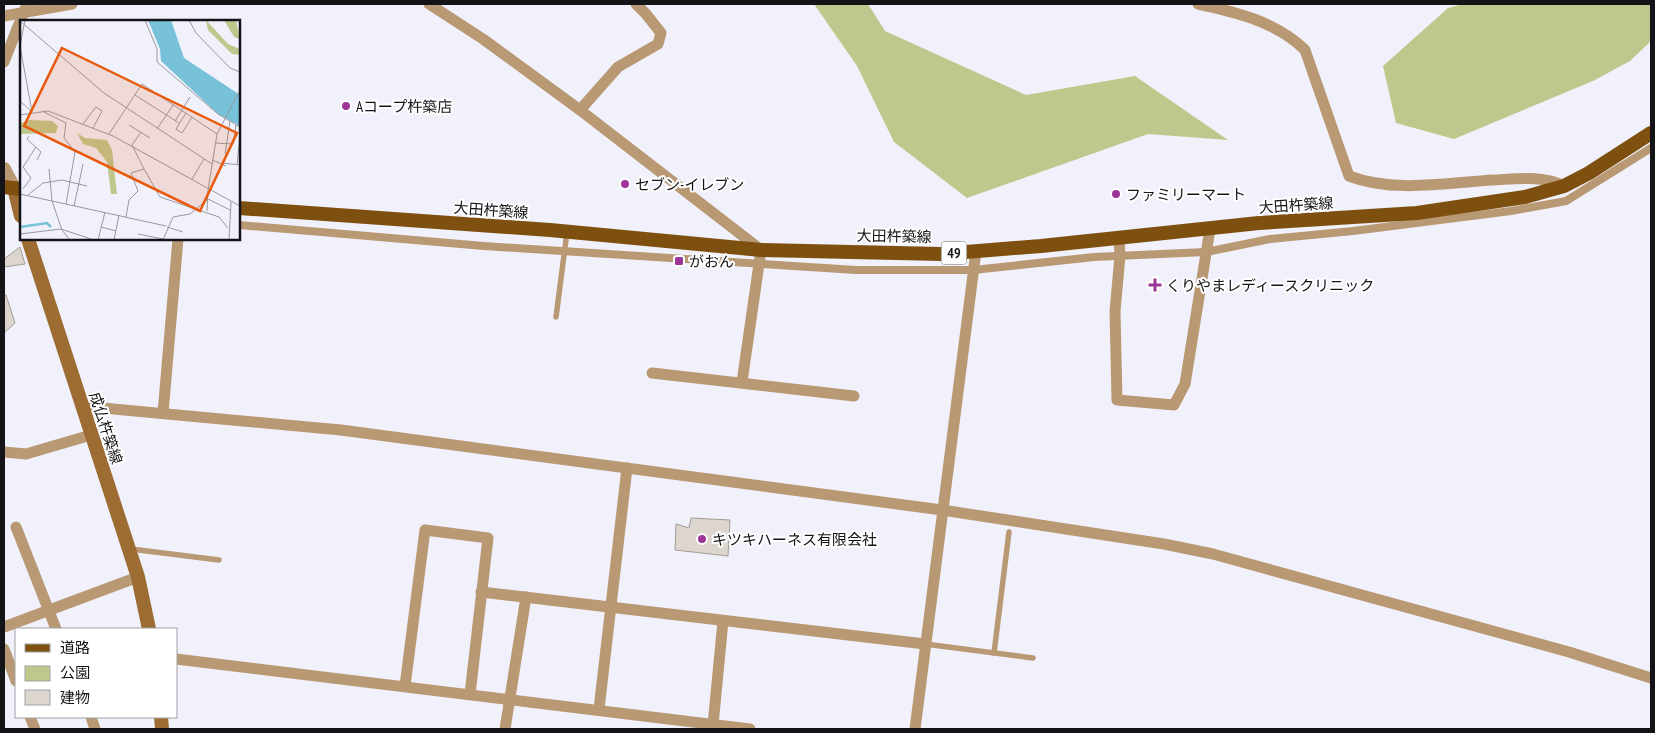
<svg xmlns="http://www.w3.org/2000/svg" width="1655" height="733" viewBox="0 0 1655 733" font-family="'PT Sans Narrow','Noto Sans JP',sans-serif">
<style>
.green{fill:#c0c78d}
.building{fill:#ddd6ce;stroke:#a29c94}
.lines{fill:none;stroke-linecap:round;stroke-linejoin:round}
.service{stroke:#b99874;stroke-width:5.5}
.pedestrian{stroke:#b99874;stroke-width:8}
.minor{stroke:#b99874;stroke-width:11}
.tertiary{stroke:#b99874;stroke-width:14}
.secondary{stroke:#9c6c32;stroke-width:14}
.primary{stroke:#7e5010;stroke-width:14}
.minor-bridge{stroke:#b99874;stroke-width:11}
.poi-dot{fill:#9c3598;stroke:#fff;stroke-width:2}
.labels{text-anchor:middle;dominant-baseline:central;stroke-width:4;stroke-linejoin:round;paint-order:stroke}
.shield{fill:#fff;stroke:#5a5a5d;stroke-width:1}
.shield-label{font-size:14px;font-weight:bold;fill:#141418}
.poi-label{font-size:15px;fill:#141418;stroke:#fff;text-anchor:start}
.street-label{font-size:15px;fill:#141418;stroke:#fff}
.inset-river{fill:none;stroke:#77c2d9;stroke-width:2.5}
.inset-road{fill:none;stroke:#9899a0;stroke-width:1}
.view{fill:#e8590c;fill-opacity:0.15;stroke:#e8590c;stroke-width:2.5}
.inset-edge{fill:none;stroke:#141418;stroke-width:2.5}
</style>
<rect width="100%" height="100%" fill="#f0f1fb"/>
<g class="green">
<polygon points="814,4 868,4 885,31 1026,95 1135,76 1228,140 1148,134 967,198 894,142 857,66"/>
<polygon points="1463,4 1651,4 1651,41 1630,61 1593,81 1454,139 1396,123 1383,66 1448,8"/>
</g>
<g class="building">
<polygon points="20,247 25,264 4,267 4,259"/>
<polygon points="4,295 6,295 15,323 4,333"/>
<polygon points="691,518 730,520 728,556 675,550 676,524 689,528"/>
</g>
<g class="lines">
<g class="service">
<polyline points="556,317 567,232"/>
<polyline points="131,549 219,560"/>
<polyline points="925,644 1033,658"/>
<polyline points="994,653 1009,532"/>
</g>
<polyline class="pedestrian" points="239,225 484,246 856,270 973,270 1094,257 1206,252 1270,239 1353,231 1511,211 1566,201 1651,148"/>
<g class="minor">
<polyline points="429,4 483,39 580,110 618,67 658,44 661,33 646,14 636,4"/>
<path d="M 1198,4 C 1236,12 1277,22 1305,50 L 1349,176 C 1393,193 1446,183 1493,180 C 1516,179 1543,175 1564,186"/>
<polyline points="4,16 72,4"/>
<polyline points="4,62 17,29"/>
<polyline points="580,110 761,250 742,382"/>
<polyline points="1119,238 1120,256 1115,311 1117,400 1174,405 1185,384 1210,229"/>
<polyline points="652,373 854,396"/>
<polyline points="81,406 341,430 942,510 1164,544 1213,554 1569,652 1651,678"/>
<polyline points="163,413 178,239"/>
<polyline points="4,452 26,454 91,435"/>
<polyline points="16,527 56,629"/>
<polyline points="481,592 925,644"/>
<polyline points="4,627 138,577"/>
<polyline points="4,649 16,681"/>
<polyline points="176,659 750,729"/>
<polyline points="405,686 425,530 488,538 470,694"/>
<polyline points="599,709 627,468"/>
<polyline points="30,717 35,729"/>
<polyline points="91,717 95,729"/>
<polyline points="713,725 723,621"/>
<polyline points="505,729 526,597"/>
<polyline points="915,729 976,251"/>
</g>
<polyline class="tertiary" points="4,169 14,188"/>
<g class="secondary">
<polyline points="14,188 21,216"/>
<polyline points="28,239 138,577 149,629"/>
<polyline points="161,717 162,729"/>
</g>
<g class="primary">
<polyline points="4,187 21,189"/>
<polyline points="239,208 550,230 761,250 941,254 1041,246 1259,223 1417,213 1525,197 1564,186 1589,173 1651,133"/>
</g>
<polyline class="minor-bridge" points="17,29 27,4"/>
</g>
<g class="poi-dot">
<circle cx="346" cy="106" r="5"/>
<circle cx="625" cy="184" r="5"/>
<circle cx="1116" cy="194" r="5"/>
<rect x="674" y="256" width="10" height="10" rx="2.5"/>
<path d="M1152.5 277.5h5v5h5v5h-5v5h-5v-5h-5v-5h5z"/>
<circle cx="702" cy="539" r="5"/>
</g>
<g class="labels">
<rect class="shield" x="941.5" y="241.5" width="25" height="23" rx="4"/>
<g class="shield-label">
<text x="954" y="253">49</text>
</g>
<g class="poi-label">
<text x="356" y="106">Aコープ杵築店</text>
<text x="635" y="184">セブン-イレブン</text>
<text x="1126" y="194">ファミリーマート</text>
<text x="689" y="261">がおん</text>
<text x="1166" y="285">くりやまレディースクリニック</text>
<text x="712" y="539">キツキハーネス有限会社</text>
</g>
<g class="street-label">
<text transform="translate(1296 205) rotate(-4)">大田杵築線</text>
<text transform="translate(491 210) rotate(4)">大田杵築線</text>
<text transform="translate(894 236) rotate(1)">大田杵築線</text>
<text transform="translate(106 428) rotate(72)">成仏杵築線</text>
</g>
</g>
<g transform="translate(20 20)">
<rect width="220" height="220" fill="#f0f1fb"/>
<path d="M 186,0 L 208,24 L 220,29 L 220,35 L 212,34 L 188,10 ZM 204,0 L 216,0 L 220,19 L 214,17 ZM 10,100 L 32,101 L 38,106 L 36,113 L 0,114 L 0,103 ZM 57,113 L 65,118 L 87,120 L 92,130 L 97,174 L 91,174 L 87,142 L 76,128 L 63,124 Z" fill="#c0c78d"/>
<path d="M 128,0 L 151,0 L 164,38 L 220,75 L 220,106 L 198,94 L 141,41 L 140,29 Z" fill="#77c2d9"/>
<path class="inset-river" d="M 0,207 L 27,203 L 31,207"/>
<path class="inset-road" d="M 5,0 L 0,26 L 12,92M 125,0 L 137,29 L 137,42 L 198,94 L 220,107M 169,0 L 176,13 L 210,48 L 220,52M 0,1 L 84,73 L 192,144M 115,75 L 159,103M 0,81 L 12,92M 24,92 L 46,103 L 44,118 L 55,132 L 46,184M 166,93 L 156,109 L 162,113 L 172,97M 0,95 L 28,91 L 93,116 L 220,186M 155,101 L 170,77M 63,104 L 76,87 L 82,91 L 73,108M 109,105 L 130,118M 137,109 L 153,85M 121,112 L 112,125 L 124,149M 89,114 L 122,64 L 197,114M 9,116 L 7,119 L 21,132 L 17,140M 196,123 L 213,124 L 216,105M 205,134 L 210,101M 192,140 L 206,146M 202,143 L 220,145M 217,145 L 220,116M 29,149 L 32,181 L 42,210 L 50,220M 172,159 L 184,139M 3,169 L 11,158 L 3,147 L 16,127M 188,170 L 197,114 L 220,70M 0,174 L 146,206M 8,175 L 23,163 L 42,160 L 67,166M 188,179 L 210,190M 54,186 L 63,144M 187,191 L 188,170M 106,197 L 109,180 L 118,171 L 111,153 L 124,149 L 140,177 L 199,197 L 208,208M 81,207 L 96,211M 147,207 L 163,212M 0,214 L 41,209 L 74,220M 118,214 L 143,219M 78,220 L 85,192M 94,220 L 99,195M 143,220 L 153,197 L 170,194 L 188,179M 209,220 L 211,182"/>
<path class="view" d="M 42,28 L 217,113 L 180,191 L 4,106 Z"/>
<rect width="220" height="220" class="inset-edge"/>
</g>
<rect width="1655" height="733" fill="none" stroke="#141418" stroke-width="10"/>
<rect x="15" y="628" width="162" height="90" fill="#ffffff" stroke="#a1a1a3"/>
<rect x="25" y="644" width="25" height="8" fill="#7e5010" stroke="#a1a1a3"/>
<text x="60" y="653" font-size="15" fill="#141418">道路</text>
<rect x="25" y="666" width="25" height="15" fill="#c0c78d" stroke="#a1a1a3"/>
<text x="60" y="678" font-size="15" fill="#141418">公園</text>
<rect x="25" y="690" width="25" height="15" fill="#ddd6ce" stroke="#a1a1a3"/>
<text x="60" y="703" font-size="15" fill="#141418">建物</text>
</svg>
